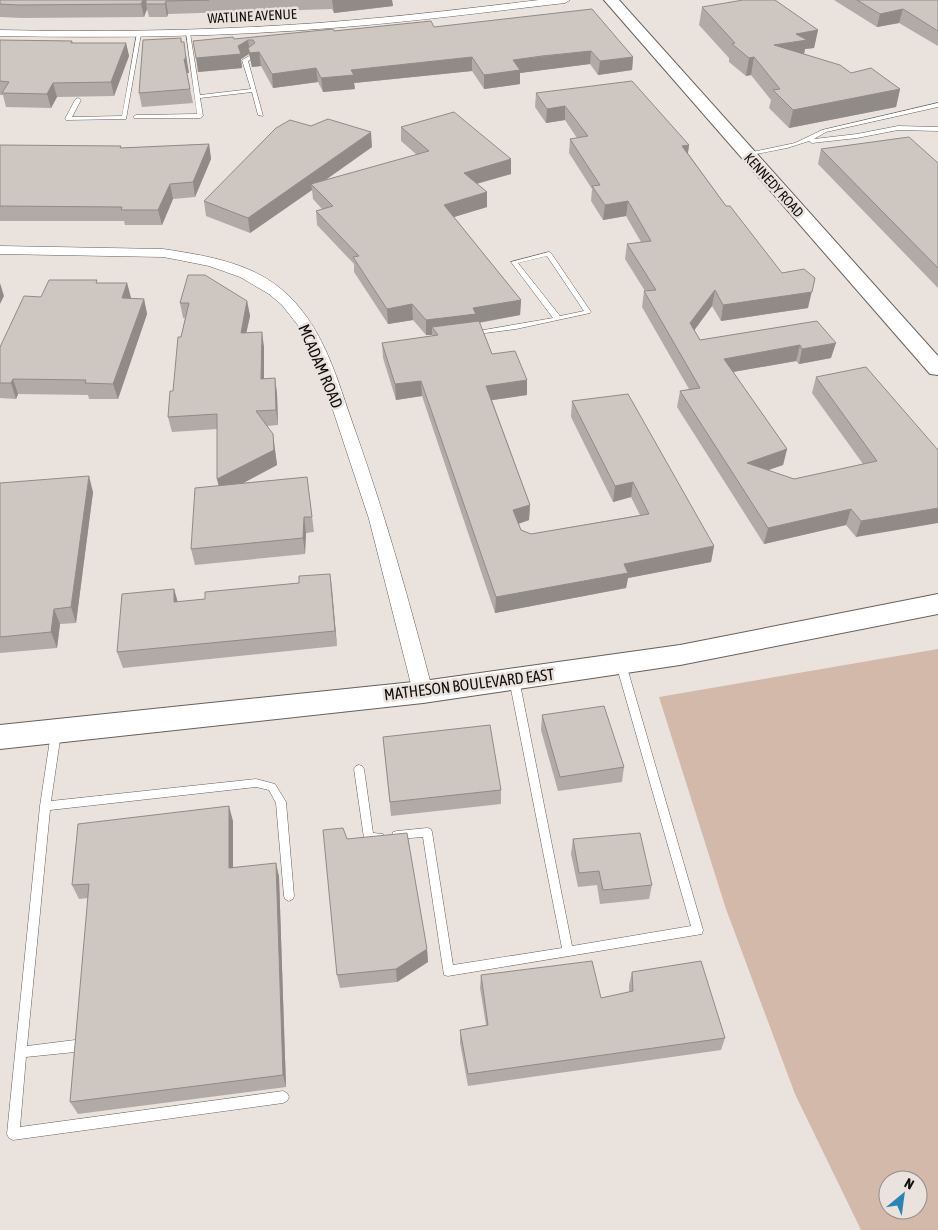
<svg xmlns="http://www.w3.org/2000/svg" width="938" height="1230" viewBox="0 0 938 1230" font-family="'Asap Condensed',sans-serif">
<style>
.green{fill:#d2b9a9;fill-rule:evenodd}
.lines{fill:none;stroke-linecap:round;stroke-linejoin:round}
.lane-casing{stroke:#67605b;stroke-width:1}
.street-casing{stroke:#67605b;stroke-width:1}
.secondary-casing{stroke:#67605b;stroke-width:2}
.lane{fill:#fff;fill-rule:evenodd}
.street{fill:#fff;fill-rule:evenodd}
.secondary{fill:#fff;fill-rule:evenodd}
.wall{fill:#b1aaa6}
.shaded-wall{fill:#908b87}
.building{fill:#cec6c1;stroke:#908b87}
.labels{text-anchor:middle;dominant-baseline:central;stroke-width:5;stroke-linejoin:round;paint-order:stroke}
.far-street-label{font-size:14px;fill:#13110f;stroke:#eae2dd}
.street-label{font-size:16px;fill:#13110f;stroke:#eae2dd}
</style>
<rect width="100%" height="100%" fill="#eae2dd"/>
<path class="green" d="M 938,649 L 938,1230 L 861,1230 L 795,1094 L 726,909 L 659,697 ZM 888,1180 L 918,1180 L 918,1210 L 888,1210 Z"/>
<g class="lines">
<defs>
<g id="lane">
<polygon points="186,32 190,33 200,95 251,89 242,60 251,55 255,55 255,57 248,61 263,116 258,115 252,92 200,98 203,116 200,118 134,118 133,117 136,115 197,114"/>
<polygon points="137,33 141,34 126,119 66,120 65,119 75,100 78,98 81,100 72,117 122,116"/>
<polygon points="938,103 938,107 826,132 814,139 857,134 898,126 938,127 938,131 898,130 857,138 812,143 809,141 787,148 746,156 743,154 795,143 822,130"/>
<path d="M 549,252 L 551,253 L 591,312 L 590,313 L 516,329 L 470,335 L 469,334 L 472,332 L 553,318 L 511,262 ZM 547,256 L 584,311 L 560,316 L 518,263 Z"/>
<polygon points="621,661 624,662 626,664 703,930 702,934 448,976 444,975 423,837 397,839 393,838 392,835 393,832 397,831 427,828 431,829 432,832 453,965 562,948 509,679 511,676 517,676 519,679 572,946 691,926 616,664 618,662"/>
<polygon points="56,729 59,730 61,733 51,801 256,779 275,784 286,802 294,896 293,899 289,901 285,899 284,896 276,803 269,790 256,787 50,810 27,1046 75,1040 79,1042 81,1046 79,1050 75,1052 26,1057 20,1127 283,1091 287,1093 289,1097 287,1101 283,1103 13,1140 9,1138 7,1134 40,806 51,733 53,730"/>
<path d="M 359,765 L 362,766 L 364,769 L 373,833 L 383,834 L 384,837 L 383,840 C 377,842 371,843 365,841 L 364,838 L 354,769 L 356,766 Z"/>
</g>
<g id="street">
<path d="M 539,0 L 570,0 L 565,3 C 487,12 410,22 332,28 C 222,37 111,38 0,36 L 0,30 C 96,32 192,31 287,25 C 372,20 455,10 539,0 Z"/>
<path d="M 0,246 L 163,249 C 203,255 248,262 280,288 C 324,324 337,380 355,430 C 386,517 410,604 433,692 L 430,698 L 423,700 L 416,698 L 413,692 L 369,519 L 322,377 L 300,328 L 282,305 L 269,294 L 240,277 L 209,266 L 179,260 L 163,257 L 0,254 Z"/>
</g>
<g id="secondary">
<polygon points="604,0 619,0 938,356 938,375 930,374"/>
<polygon points="938,594 938,614 680,665 423,703 0,749 0,725 423,681 680,645"/>
</g>
</defs>
<use href="#lane" class="lane-casing"/>
<use href="#street" class="street-casing"/>
<use href="#secondary" class="secondary-casing"/>
<use href="#lane" class="lane"/>
<use href="#street" class="street"/>
<use href="#secondary" class="secondary"/>
</g>
<g class="wall">
<polygon points="0,0 392,0 393,6 334,13 332,9 168,14 167,17 149,17 147,9 144,17 22,18 0,17"/>
<polygon points="834,0 938,0 938,46 899,23 877,27"/>
<polygon points="702,7 818,30 814,48 805,49 804,54 851,73 900,89 896,107 789,128 769,108 771,100 751,75 746,76 729,62 729,58 699,25"/>
<polygon points="434,27 633,57 632,70 598,75 590,64 542,70 520,73 520,84 484,89 472,71 354,83 355,89 323,92 318,82 273,88 261,66 252,67 249,54 241,59 242,68 198,72 234,39 334,31"/>
<polygon points="181,38 189,73 187,73 193,103 142,107 139,93"/>
<polygon points="0,40 72,41 73,43 126,43 129,56 114,96 57,97 51,108 6,107 3,95 0,95"/>
<polygon points="536,93 689,145 688,153 726,206 808,308 721,321 712,306 694,330 700,340 817,321 831,358 799,364 796,361 733,372 787,449 783,465 768,470 794,479 863,464 812,393 816,377 938,450 856,537 846,525 764,544 677,407 680,391 689,389 642,307 644,291 645,291 625,259 627,244 641,242 626,216 603,220 591,201 592,189 569,153 570,139 577,138 565,120 546,123 535,107"/>
<polygon points="401,127 511,174 477,184 487,192 487,207 454,217 521,300 520,315 479,323 492,354 527,395 492,400 530,505 529,520 518,524 521,530 531,534 640,515 631,497 613,502 571,417 572,401 714,546 711,562 628,578 626,588 495,613 422,396 396,400 383,358 382,343 432,336 432,335 426,335 413,320 388,324 354,272 354,264 317,225 316,211 322,209 313,199 312,190 250,233 206,216 204,201 372,147 324,181 417,155 401,141"/>
<polygon points="209,144 211,159 195,197 173,199 162,225 125,225 124,221 0,221 0,145 122,148"/>
<polygon points="821,149 938,163 938,288 818,164"/>
<polygon points="98,283 127,283 131,298 144,299 147,314 118,399 89,399 88,395 18,394 16,399 0,398 0,347 41,297"/>
<polygon points="247,301 250,316 246,333 264,347 264,379 275,378 277,394 278,425 267,426 275,450 277,465 243,483 307,477 314,532 306,533 305,554 195,565 191,549 219,486 217,479 217,429 172,432 168,417 173,391 181,337 185,318 183,318 180,303"/>
<polygon points="0,483 93,492 76,623 60,624 57,648 0,653"/>
<polygon points="330,574 337,646 123,668 117,652 174,589 178,602 205,599 299,583"/>
<polygon points="542,715 624,767 622,782 558,791 541,730"/>
<polygon points="383,737 501,790 501,804 391,816"/>
<polygon points="233,821 233,868 276,863 279,877 286,1087 78,1114 70,1102 88,898 79,899 72,885"/>
<polygon points="347,839 427,949 428,962 397,982 340,988 337,975"/>
<polygon points="573,839 652,885 649,899 600,904 597,885 578,887 571,854"/>
<polygon points="632,972 725,1038 721,1050 468,1086 460,1043 460,1030 486,1025 480,988 481,975 601,998 629,992 629,985"/>
</g>
<g class="shaded-wall">
<polygon points="143,0 149,0 146,4 147,9 144,17 141,4"/>
<polygon points="332,0 392,0 393,6 334,13"/>
<polygon points="166,1 168,14 167,17 165,4"/>
<polygon points="903,9 899,23 877,27 880,14"/>
<polygon points="818,30 814,48 805,49 803,58 774,45 796,34"/>
<polygon points="248,40 250,53 259,52 261,66 252,67 248,48 249,54 241,59 242,68 198,72 196,58 238,46"/>
<polygon points="126,43 129,56 114,96 111,82"/>
<polygon points="591,51 590,64 520,73 520,84 484,89 484,75 513,60"/>
<polygon points="186,55 189,73 187,73 184,59"/>
<polygon points="472,57 472,71 354,83 355,89 323,92 321,78 351,70"/>
<polygon points="633,57 632,70 598,75 600,61"/>
<polygon points="754,57 751,75 746,76 749,58"/>
<polygon points="316,68 318,82 273,88 272,74"/>
<polygon points="53,83 57,97 51,108 47,94"/>
<polygon points="900,89 896,107 789,128 793,110"/>
<polygon points="565,106 565,120 546,123 547,109"/>
<polygon points="371,132 372,147 314,188 311,184 312,190 250,233 248,218"/>
<polygon points="209,144 211,159 195,197 193,182"/>
<polygon points="689,145 687,159 682,146"/>
<polygon points="511,159 511,174 464,187 464,173"/>
<polygon points="170,184 173,199 162,225 158,210"/>
<polygon points="487,192 487,207 444,220 444,205"/>
<polygon points="628,201 626,216 603,220 605,205"/>
<polygon points="815,278 808,308 721,321 723,305"/>
<polygon points="0,283 4,296 0,304"/>
<polygon points="127,283 131,298 122,298"/>
<polygon points="715,290 712,306 688,339 690,323"/>
<polygon points="144,299 147,314 118,399 113,384"/>
<polygon points="521,300 520,315 476,323 432,327 432,335 426,335 426,320 473,308"/>
<polygon points="247,301 250,316 243,348 241,333"/>
<polygon points="412,304 413,320 388,324 387,309"/>
<polygon points="262,332 264,347 264,395 261,379"/>
<polygon points="836,343 831,358 799,364 802,349"/>
<polygon points="800,345 796,361 721,374 724,359"/>
<polygon points="275,378 277,394 278,425 276,410"/>
<polygon points="13,379 18,394 16,399 11,383"/>
<polygon points="527,380 527,395 486,401 486,386"/>
<polygon points="421,381 422,396 396,400 395,384"/>
<polygon points="273,434 277,465 221,495 217,479"/>
<polygon points="787,449 783,465 743,479 747,463"/>
<polygon points="89,476 93,492 76,623 71,607"/>
<polygon points="633,482 631,497 613,502 615,486"/>
<polygon points="530,505 529,520 512,526 513,510"/>
<polygon points="938,508 938,523 856,537 861,521"/>
<polygon points="851,509 846,525 764,544 768,528"/>
<polygon points="304,517 306,533 305,554 303,538"/>
<polygon points="714,546 711,562 628,578 626,588 495,613 496,597 624,564"/>
<polygon points="330,574 332,589 337,646 335,631"/>
<polygon points="174,589 178,604 174,602"/>
<polygon points="54,609 60,624 57,648 51,632"/>
<polygon points="229,806 233,821 233,882 229,868"/>
<polygon points="276,863 279,877 286,1087 283,1075"/>
<polygon points="427,949 428,962 397,982 396,969"/>
</g>
<g class="building">
<polygon points="0,0 143,0 141,4 19,5 0,4"/>
<polygon points="146,0 209,0 166,1 165,4 146,4"/>
<polygon points="743,0 775,0 818,30 796,34 807,40 774,45 840,65 851,73 871,68 900,89 793,110 773,90 780,89 754,57 749,58 732,44 735,43 702,7"/>
<polygon points="857,0 938,0 938,31 903,9 880,14"/>
<polygon points="592,9 633,57 600,61 591,51 542,56 513,60 520,70 484,75 472,57 351,70 354,75 321,78 316,68 272,74 259,52 250,53 248,48 255,43 253,40 248,40 238,46 241,54 196,58 193,41 233,37 234,39 333,29 334,31 431,21 434,27"/>
<polygon points="181,38 181,42 184,42 186,59 184,59 190,89 139,93 143,40"/>
<polygon points="0,40 72,41 71,43 126,43 111,82 53,83 47,94 2,93 9,82 0,81"/>
<polygon points="632,81 689,145 682,146 726,206 730,206 782,273 804,269 815,278 812,292 723,305 715,290 690,323 700,340 817,321 836,343 802,349 800,345 724,359 787,449 747,463 794,479 877,461 816,377 866,367 938,450 938,508 861,521 851,509 768,528 680,391 700,388 644,291 656,290 627,244 651,241 628,201 605,205 592,186 600,185 570,139 588,136 565,106 547,109 536,93"/>
<polygon points="454,112 511,159 464,173 487,192 444,205 521,300 473,308 476,314 426,320 412,304 387,309 353,257 359,256 316,211 333,206 311,184 429,151 401,127"/>
<polygon points="328,119 371,132 248,218 204,201 276,128 290,120 311,126"/>
<polygon points="909,137 938,163 938,268 821,149"/>
<polygon points="209,144 193,182 170,184 158,210 121,210 122,207 0,206 0,145 121,146 120,148"/>
<polygon points="188,275 205,275 247,301 241,333 262,332 261,379 275,378 276,410 256,411 273,434 274,450 217,479 217,414 168,417 170,391 173,391 178,337 181,337 189,303 180,303"/>
<polygon points="49,280 97,280 96,283 127,283 122,298 144,299 113,384 85,383 86,380 13,379 11,383 0,383 0,347 24,296 41,297"/>
<polygon points="479,321 492,354 515,351 527,380 486,386 530,505 513,510 521,530 531,534 649,514 633,482 615,486 572,401 628,394 714,546 624,564 628,573 496,597 421,381 395,384 382,343 438,335 432,327"/>
<polygon points="89,476 71,607 54,609 51,632 0,637 0,483"/>
<polygon points="307,477 312,517 304,517 303,538 191,549 195,488"/>
<polygon points="330,574 335,631 117,652 122,594 174,589 174,602 205,599 205,592 299,583 299,576"/>
<polygon points="604,706 624,767 560,777 542,715"/>
<polygon points="490,725 501,790 390,802 383,737"/>
<polygon points="229,806 229,868 276,863 283,1075 70,1102 89,884 72,885 78,824"/>
<polygon points="343,828 347,839 407,833 427,949 396,969 337,975 323,830"/>
<polygon points="640,833 652,885 603,890 599,871 579,873 573,839"/>
<polygon points="592,961 601,998 633,991 632,972 701,961 725,1038 468,1074 460,1030 488,1025 481,975"/>
</g>
<g class="labels">
<g class="far-street-label">
<text transform="translate(252 16) rotate(-3)">WATLINE AVENUE</text>
<text transform="translate(774 185) rotate(48)">KENNEDY ROAD</text>
</g>
<g class="street-label">
<text transform="translate(321 366) rotate(67)">MCADAM ROAD</text>
<text transform="translate(469 684) rotate(-7)">MATHESON BOULEVARD EAST</text>
</g>
</g>
<g transform="translate(903 1195) rotate(29)"><circle r="24" fill="#eae2dd" stroke="#948e8b"/>
<path d="M0-4L9 19L0 12L-9 19Z" fill="#2984b2"/>
<text y="-8" font-size="14" font-weight="bold" text-anchor="middle" fill="#13110f">N</text>
</g>
</svg>
